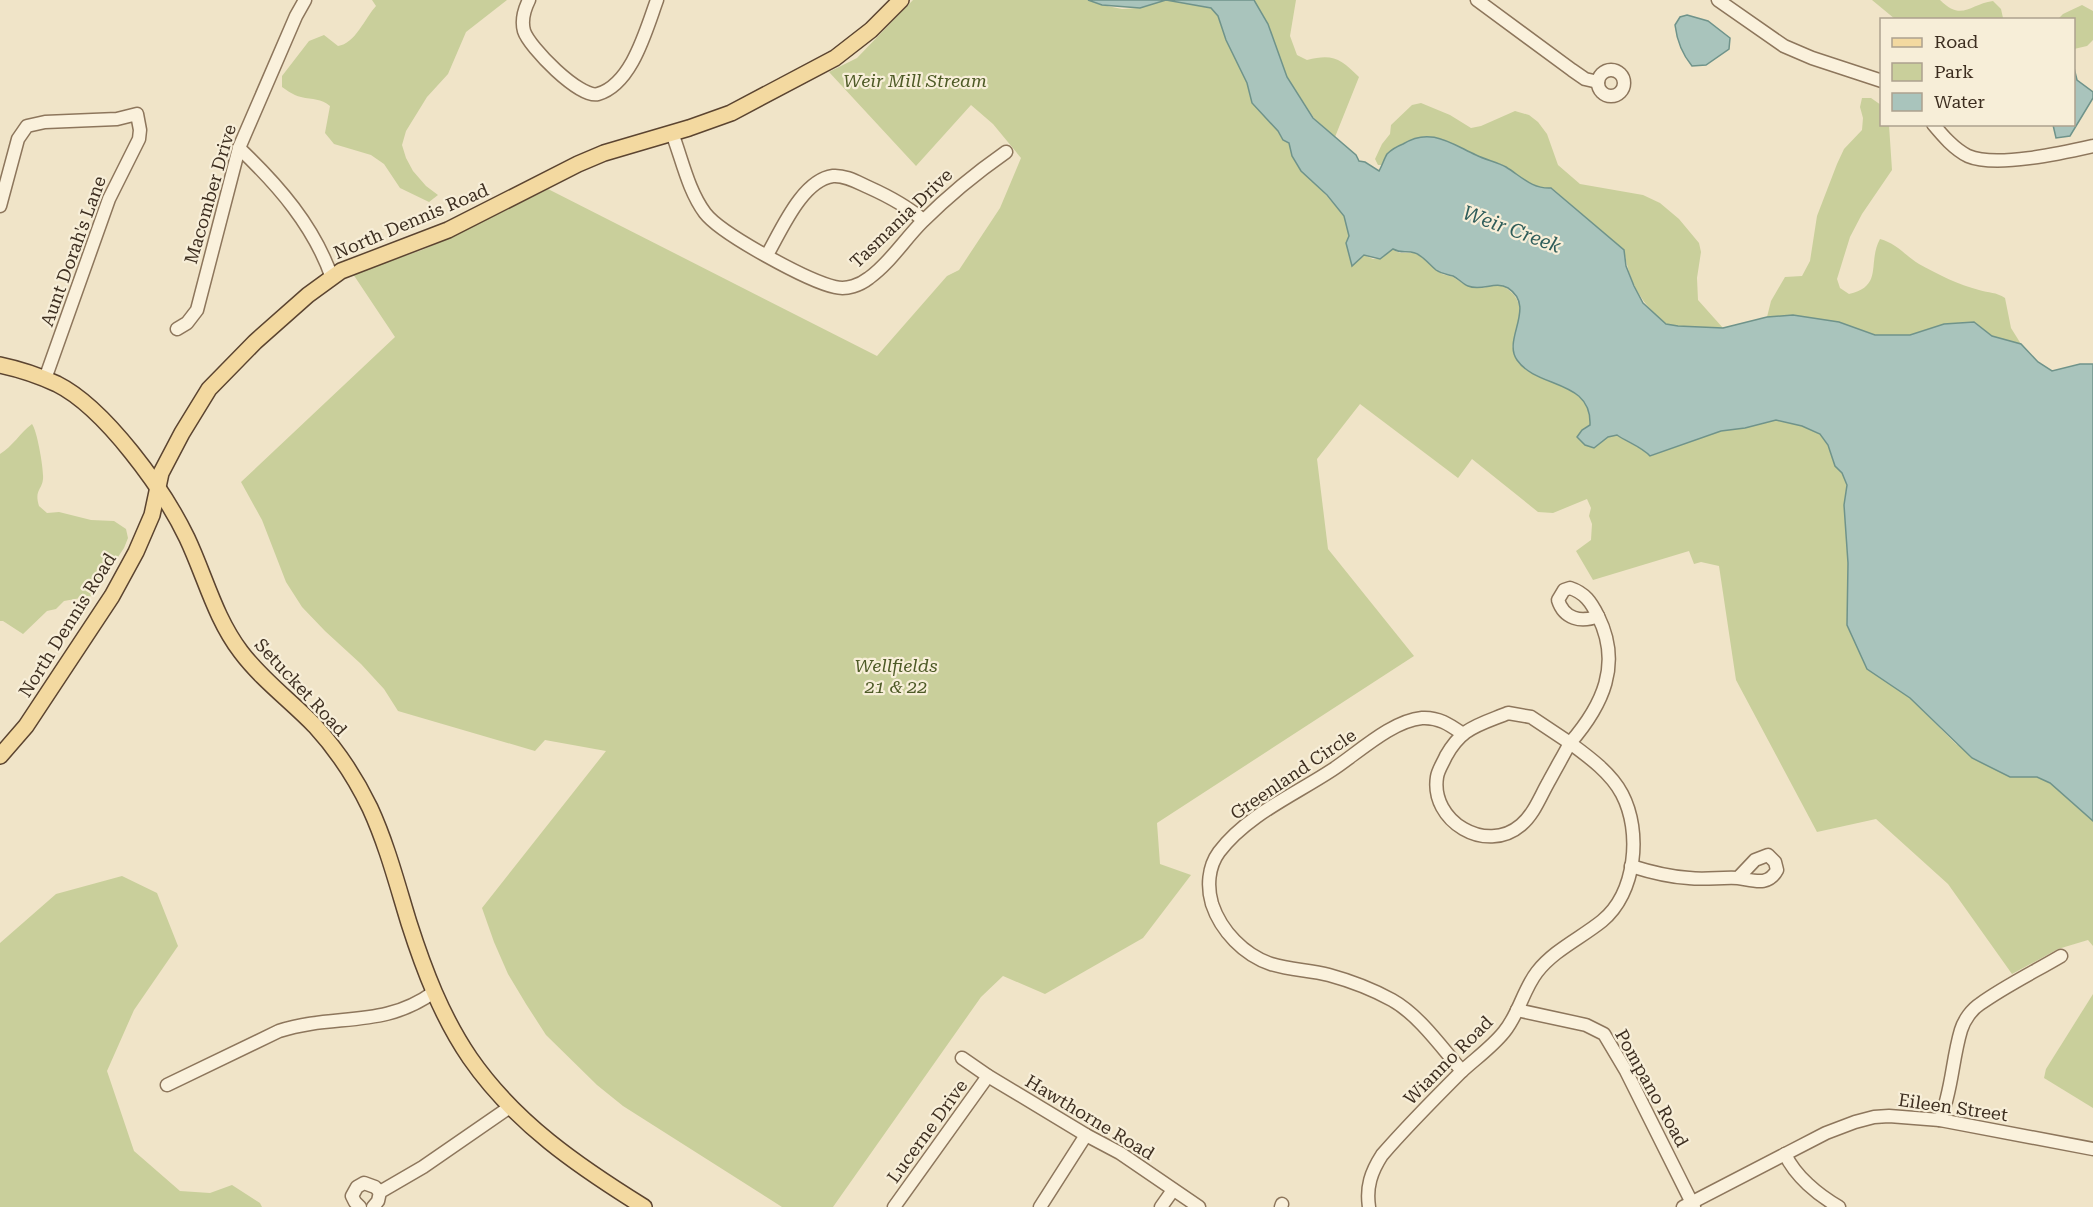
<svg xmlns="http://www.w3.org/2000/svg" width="2093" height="1207" viewBox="0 0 2093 1207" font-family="'Roboto Serif',serif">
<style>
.green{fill:#c9cf9b}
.water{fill:#a9c4bc;stroke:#6f938a;stroke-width:1.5}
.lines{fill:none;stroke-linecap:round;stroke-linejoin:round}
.minor-casing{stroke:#8d765c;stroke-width:15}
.major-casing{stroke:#5b4430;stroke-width:18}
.minor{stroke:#faf1dc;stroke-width:12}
.major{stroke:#f3d9a0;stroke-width:15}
.labels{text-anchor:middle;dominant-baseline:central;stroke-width:4.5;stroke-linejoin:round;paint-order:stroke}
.park-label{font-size:18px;font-style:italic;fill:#4d5a26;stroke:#f7eed8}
.street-label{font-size:18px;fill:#3d2e20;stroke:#f7eed8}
.water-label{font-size:20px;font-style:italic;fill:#2f5d5a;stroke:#f7eed8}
</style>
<rect width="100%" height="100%" fill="#f0e4c8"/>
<g class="green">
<path d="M 372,0 L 507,0 L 466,32 L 448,74 L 427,97 L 406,131 L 402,145 L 406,158 L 413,171 L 426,186 L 438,195 L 429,202 L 400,188 L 384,164 L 371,155 L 334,144 L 325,133 L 330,106 C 321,98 313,100 301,97 C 293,95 288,91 282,87 L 282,76 L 309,41 L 324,35 L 338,46 C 355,44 365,18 376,6 Z"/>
<path d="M 913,0 L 1088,0 L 1102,5 L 1122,9 L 1140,8 L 1166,0 L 1211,8 L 1218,16 L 1226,40 L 1247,83 L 1252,103 L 1278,131 L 1283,140 L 1289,143 L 1292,156 L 1344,216 L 1349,236 L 1352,265 L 1364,255 L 1373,259 L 1380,259 L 1392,249 L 1400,253 L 1416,253 L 1442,274 L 1453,277 L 1467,286 L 1483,288 L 1498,284 C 1530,298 1519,320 1512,347 L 1556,383 L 1573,391 L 1585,403 L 1591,415 L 1590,426 L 1582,430 L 1608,437 L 1617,435 C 1627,443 1641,447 1650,456 L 1721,431 L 1745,428 L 1776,420 L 1802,426 L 1820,434 L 1828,445 L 1835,466 L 1842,473 L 1847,485 L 1844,505 L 1848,563 L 1847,592 L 1860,652 L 1867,669 L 1910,698 L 1956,744 L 2010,777 L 2037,777 L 2050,783 L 2093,821 L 2093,946 L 2088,940 L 2058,949 L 2012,974 L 1948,884 L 1876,819 L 1817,832 L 1736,680 L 1719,566 L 1701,562 L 1694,564 L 1689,551 L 1593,580 L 1576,551 L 1591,540 L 1592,524 L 1589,516 L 1591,508 L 1587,499 L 1553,513 L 1538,512 L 1472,459 L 1458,478 L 1360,404 L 1317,459 L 1328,549 L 1414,656 L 1157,823 L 1160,864 L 1191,875 L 1143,938 L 1045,994 L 1003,976 L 981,997 L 833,1207 L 782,1207 L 623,1106 L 597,1085 L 546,1035 L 526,1004 L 508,974 L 494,942 L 482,908 L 606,751 L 545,740 L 535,751 L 398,711 L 384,689 L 361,664 L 325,631 L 302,607 L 286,582 L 262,520 L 241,482 L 395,337 L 353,274 L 422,250 L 454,236 L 548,189 L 877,356 L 947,276 L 959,270 L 1000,208 L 1021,158 L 993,124 L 971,105 L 916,166 L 829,72 L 857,58 Z"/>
<path d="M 1254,0 L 1296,0 L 1290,36 L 1297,55 L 1307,60 C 1333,53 1341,59 1359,77 L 1335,137 L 1314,118 L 1287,77 L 1268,24 Z"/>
<path d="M 1872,0 L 1940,0 C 1962,22 1970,4 1993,1 L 2001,9 L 2003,18 L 1895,19 Z"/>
<polygon points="2082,5 2093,11 2093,40 2087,46 2074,49 2074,20 2058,19 2063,14"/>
<path d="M 1862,98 L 1871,98 L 1881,105 L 1882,124 L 1889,125 L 1892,170 L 1862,214 L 1850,237 L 1837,279 L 1840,288 L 1849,294 C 1884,286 1867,263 1880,239 C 1896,243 1906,256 1919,264 C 1937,274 1959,285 1979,290 C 1989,293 1996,292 2005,298 L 2011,328 L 2021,344 L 1992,336 L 1974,322 L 1944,324 L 1910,335 L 1875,335 L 1839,322 L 1793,315 L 1767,317 L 1771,301 L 1785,277 L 1802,276 L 1810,261 L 1817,216 L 1837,164 L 1844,149 L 1862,130 L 1863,118 L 1860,107 Z"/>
<path d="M 1421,103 L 1450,115 L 1471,128 L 1481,126 L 1515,111 L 1529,115 L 1538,122 L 1547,134 L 1558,165 L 1580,184 L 1643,195 L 1660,203 L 1679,219 L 1699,243 L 1701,252 L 1697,278 L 1698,300 L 1723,328 C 1708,327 1681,330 1667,324 C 1663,323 1660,318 1656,315 C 1637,297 1628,276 1624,250 L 1552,188 L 1540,189 L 1528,183 L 1505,166 L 1478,156 L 1387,154 L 1383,165 L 1378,165 L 1375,159 L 1382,144 L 1390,134 L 1391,125 L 1412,105 Z"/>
<path d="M 32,424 C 37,430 44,470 43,479 C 42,490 34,490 39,506 L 47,513 L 59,512 L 91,520 L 114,521 L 126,529 L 128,538 L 124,548 L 92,596 L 64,601 L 56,609 L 47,611 L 23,634 L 3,621 L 0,621 L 0,454 C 13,446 20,433 32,424 Z"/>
<polygon points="122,876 157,893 178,946 134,1010 107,1071 134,1151 180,1191 210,1193 232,1185 260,1203 262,1207 0,1207 0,943 56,894"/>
<polygon points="2093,994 2093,1108 2044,1078 2046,1069"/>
</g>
<g class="water">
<path d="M 1088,0 L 1254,0 L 1268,24 L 1287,77 L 1313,118 L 1356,155 L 1359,161 L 1365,162 L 1379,171 C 1382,166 1384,159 1387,154 C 1391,150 1398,146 1403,144 C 1430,127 1450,143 1476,155 C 1486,160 1497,162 1506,167 C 1522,177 1532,189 1551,188 L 1624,250 L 1626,266 L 1634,286 L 1643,303 L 1666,324 L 1678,326 L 1723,328 L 1767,317 L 1793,315 L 1839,322 L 1875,335 L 1910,335 L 1944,324 L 1974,322 L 1992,336 L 2021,344 L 2038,362 L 2052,371 L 2080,364 L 2093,364 L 2093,821 L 2050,783 L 2037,777 L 2010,777 L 1972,758 L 1910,698 L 1867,669 L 1847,625 L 1848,563 L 1844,505 L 1847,485 L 1842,473 L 1835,466 L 1828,445 L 1820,434 L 1802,426 L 1776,420 L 1745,428 L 1721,431 L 1650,456 C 1642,447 1627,442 1617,435 L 1608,437 L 1594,448 L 1585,445 L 1577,437 L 1582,430 L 1590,425 C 1592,379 1537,389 1517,360 C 1502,339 1537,307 1508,288 C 1495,280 1482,292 1468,286 C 1463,284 1459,279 1453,276 C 1446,274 1442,274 1436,270 C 1430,265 1422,255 1415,253 C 1406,250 1402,254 1393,249 L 1380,259 L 1364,255 L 1352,266 L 1346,243 L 1349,236 L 1344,216 L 1327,195 L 1301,171 L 1292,156 L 1289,143 L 1283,140 L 1278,131 L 1252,103 L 1247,83 L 1226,40 L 1218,16 L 1211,8 L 1166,0 L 1140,8 L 1102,5 Z"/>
<path d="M 1687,15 L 1708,21 L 1730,38 L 1729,49 L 1706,65 L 1692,66 C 1682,54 1677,41 1675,25 L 1680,17 Z"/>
<polygon points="2074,68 2077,80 2093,92 2093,98 2070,136 2056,138 2053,125 2074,124"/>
</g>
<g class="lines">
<defs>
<g id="minor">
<path d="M 529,0 C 524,10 521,20 524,31 C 529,47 580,99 598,94 C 632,84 646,30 657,0"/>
<polyline points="1477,0 1572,70 1585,79 1598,82"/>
<polyline points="1718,0 1784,46 1812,58 1882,81"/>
<circle cx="1611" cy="83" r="13"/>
<path d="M 1933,124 C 1943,136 1954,149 1968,156 C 1996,168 2062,153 2093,146"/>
<path d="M 672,133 C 682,159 688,190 705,213 C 721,234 808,281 835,287 C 847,290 860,285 869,278 C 890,263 904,240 922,222 C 948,196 976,173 1006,152"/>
<path d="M 239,148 C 278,185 314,226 332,278"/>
<polyline points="0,206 18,139 27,126 45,122 117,119 137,114 140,130 139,139 109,199 45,379"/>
<path d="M 767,255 C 781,231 802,180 833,176 C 845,175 857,182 868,187 C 888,196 907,206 923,220"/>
<polyline points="177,329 187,323 197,310 239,148 296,16 305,0"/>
<path d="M 1570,588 C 1585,593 1591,602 1598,616 C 1581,623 1564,619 1558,600 L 1564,590 Z"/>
<path d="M 1508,713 L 1531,717 L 1570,743 C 1563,756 1555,770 1548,783 C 1540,797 1534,814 1521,825 C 1486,855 1430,821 1437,777 C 1438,770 1443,763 1446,756 C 1451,747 1458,738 1466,732 C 1479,723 1494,719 1508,713 Z"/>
<path d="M 1631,866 C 1650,872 1669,877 1689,878 C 1705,880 1722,877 1738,878 L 1755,860 L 1768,855 L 1775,862 L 1777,870 C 1768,887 1753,880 1738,878"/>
<polyline points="1517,1010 1586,1025 1604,1034 1626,1071 1694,1207"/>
<polyline points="962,1058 988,1076 1086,1135 1120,1153 1199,1207"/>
<path d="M 1462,1071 C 1442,1048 1419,1015 1392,1000 C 1372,989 1351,981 1329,975 C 1310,970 1290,970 1271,964 C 1244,955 1221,931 1212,904 C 1207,887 1208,867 1219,852 C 1247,815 1294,795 1332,770 C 1358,753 1391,721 1422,718 C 1439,717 1450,725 1463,734"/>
<path d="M 167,1085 L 279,1031 C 335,1013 383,1029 434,992"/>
<path d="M 1940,1120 C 1952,1091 1952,1060 1961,1030 C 1964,1020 1972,1009 1980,1004 C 2005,986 2034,972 2061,956"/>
<path d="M 1785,1154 C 1795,1176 1818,1195 1839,1207"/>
<polyline points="360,1207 355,1202 352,1196 357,1187 364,1183 375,1187 380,1192"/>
<polyline points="373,1207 378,1201 380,1192 423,1167 510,1107"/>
<polyline points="894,1207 988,1076"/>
<polyline points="1040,1207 1086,1135"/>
<polyline points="1161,1207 1173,1190"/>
<polyline points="1281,1207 1282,1204"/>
<path d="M 1369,1207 C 1366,1187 1371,1172 1382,1155 C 1407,1126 1434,1099 1461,1072 C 1475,1059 1492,1047 1504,1032 C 1519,1014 1523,990 1537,972 C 1554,950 1581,938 1602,921 C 1636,893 1642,832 1622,794 C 1611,773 1589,757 1570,743 C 1603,705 1622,664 1598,616"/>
<polyline points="1683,1207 1826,1133 1855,1122 1874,1117 1889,1116 1940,1120 2093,1149"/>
</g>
<g id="major">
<path d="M 0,365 C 19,369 40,376 57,384 C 105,408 164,490 187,538 C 205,576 215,618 241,652 C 262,680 291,701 315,726 C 337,750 356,779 370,808 C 387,845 397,884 409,923 C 424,970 442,1017 470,1058 C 515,1123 578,1166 644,1207"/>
<polyline points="0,756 26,726 112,596 136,552 152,515 161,473 182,433 209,389 255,342 308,295 341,271 448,230 578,164 604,153 689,128 731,113 835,58 871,30 901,0"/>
</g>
</defs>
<use href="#minor" class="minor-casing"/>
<use href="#major" class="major-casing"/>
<use href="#minor" class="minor"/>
<use href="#major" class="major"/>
</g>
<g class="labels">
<g class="park-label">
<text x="915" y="80">Weir Mill Stream</text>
<text x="896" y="665">Wellfields<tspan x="896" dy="21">21 &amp; 22</tspan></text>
</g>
<g class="street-label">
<text transform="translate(210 194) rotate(-74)">Macomber Drive</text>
<text transform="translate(901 218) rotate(-44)">Tasmania Drive</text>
<text transform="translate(411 221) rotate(-23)">North Dennis Road</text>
<text transform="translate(73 251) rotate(-70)">Aunt Dorah's Lane</text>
<text transform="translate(67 625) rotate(-58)">North Dennis Road</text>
<text transform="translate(301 687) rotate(47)">Setucket Road</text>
<text transform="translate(1293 774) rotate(-34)">Greenland Circle</text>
<text transform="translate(1448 1060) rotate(-45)">Wianno Road</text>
<text transform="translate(1652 1088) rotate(61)">Pompano Road</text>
<text transform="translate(1953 1107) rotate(8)">Eileen Street</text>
<text transform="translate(1090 1117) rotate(31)">Hawthorne Road</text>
<text transform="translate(927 1131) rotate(-54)">Lucerne Drive</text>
</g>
<g class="water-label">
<text transform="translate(1512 229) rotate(20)">Weir Creek</text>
</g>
</g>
<rect x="1880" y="18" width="195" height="108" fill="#f7eed8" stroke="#ada18e" stroke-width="1.5"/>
<rect x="1892" y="38" width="30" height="9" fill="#f3d9a0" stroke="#ada18e" stroke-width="1.5"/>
<text x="1934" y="48" font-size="18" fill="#3d2e20">Road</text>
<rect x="1892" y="63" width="30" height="18" fill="#c9cf9b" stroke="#ada18e" stroke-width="1.5"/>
<text x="1934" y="78" font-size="18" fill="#3d2e20">Park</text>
<rect x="1892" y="93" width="30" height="18" fill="#a9c4bc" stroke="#ada18e" stroke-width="1.5"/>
<text x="1934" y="108" font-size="18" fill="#3d2e20">Water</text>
</svg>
